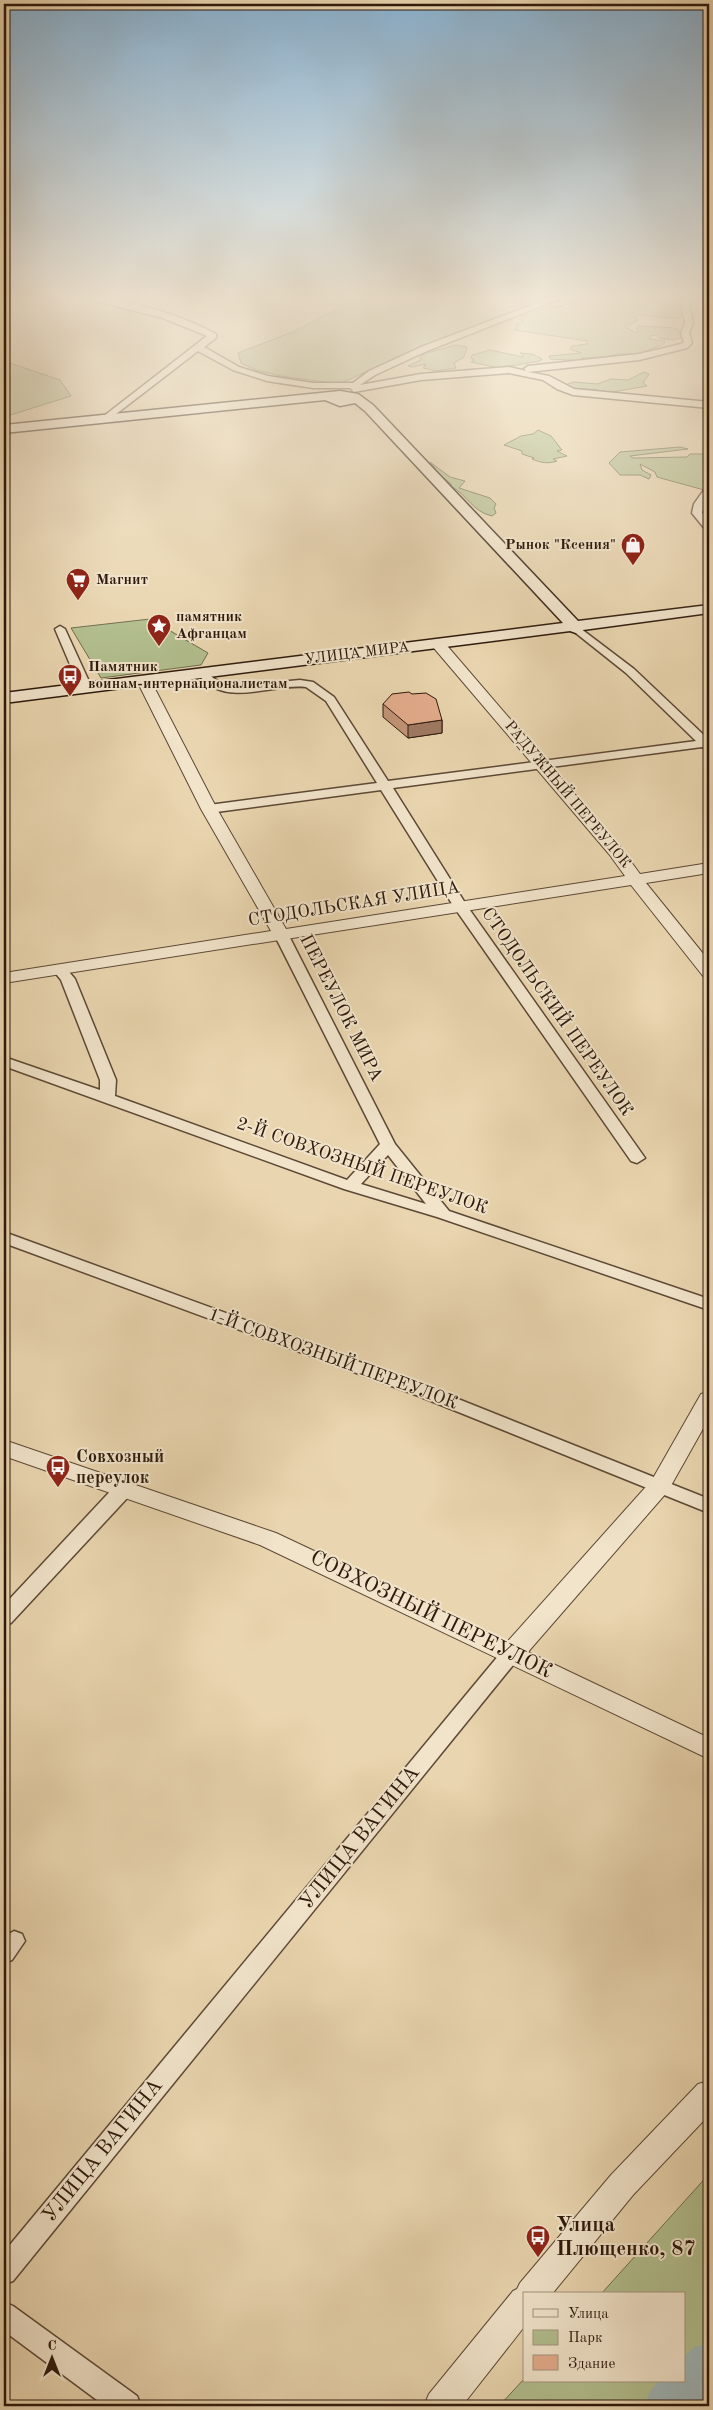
<svg xmlns="http://www.w3.org/2000/svg" width="713" height="2410" viewBox="0 0 713 2410" font-family="'Old Standard TT',serif">
<style>
.green{fill:#b2be8e;stroke:#706c4d}
.lines{fill:none;stroke-linecap:round;stroke-linejoin:round}
.river{fill:#9eb5b7;fill-rule:evenodd}
.minor-casing{stroke:#5d4835;stroke-width:3}
.tertiary-casing{stroke:#5d4835;stroke-width:2}
.secondary-casing{stroke:#2e190c;stroke-width:3}
.minor{fill:#f1e4cb;fill-rule:evenodd}
.tertiary{fill:#f1e4cb;fill-rule:evenodd}
.secondary{fill:#f1e4cb;fill-rule:evenodd}
.wall{fill:#c49579;stroke:#2e190c}
.shaded-wall{fill:#a07963;stroke:#2e190c}
.building{fill:#e4ad8d;stroke:#2e190c}
.labels{text-anchor:middle;dominant-baseline:central;stroke-width:4;stroke-linejoin:round;paint-order:stroke}
.far-poi-label{font-size:15px;font-weight:bold;fill:#2e190c;stroke:#f1e4cb;text-anchor:start}
.far-street-label{font-size:15px;fill:#2e190c;stroke:#f1e4cb}
.street-label{font-size:18px;fill:#2e190c;stroke:#f1e4cb}
.poi-label{font-size:18px;font-weight:bold;fill:#2e190c;stroke:#f1e4cb;text-anchor:start}
.near-street-label{font-size:21px;fill:#2e190c;stroke:#f1e4cb}
.near-poi-label{font-size:21px;font-weight:bold;fill:#2e190c;stroke:#f1e4cb;text-anchor:start}
</style>
<rect width="100%" height="100%" fill="#e9d5af"/>
<filter id="stains"><feTurbulence type="fractalNoise" baseFrequency=".004" numOctaves="4"/><feColorMatrix values="0 0 0 0 .2 0 0 0 0 .09 0 0 0 0 .02 0 0 0 .5 -.17"/></filter>
<radialGradient id="worn" r=".72"><stop offset=".6" stop-color="#630" stop-opacity="0"/><stop offset="1" stop-color="#630" stop-opacity=".3"/></radialGradient>
<g class="green">
<polygon points="360,296 553,296 508,308 506,314 417,349 339,384 281,376 256,370 241,363 238,353 295,331"/>
<path d="M 595,296 L 602,301 L 603,296 L 671,296 L 683,305 L 682,315 L 678,319 L 640,315 L 633,317 L 639,320 L 625,327 L 636,333 L 638,331 L 637,327 L 640,326 L 674,328 L 679,330 L 681,338 L 673,340 L 659,338 L 657,335 L 650,336 L 650,339 L 665,341 L 664,344 L 639,354 L 617,354 L 605,357 L 582,358 L 586,361 L 550,359 L 549,356 L 581,353 L 570,349 L 572,346 L 587,344 L 588,341 L 514,330 L 517,327 L 516,324 L 524,322 L 519,319 C 531,311 549,308 563,306 L 566,308 L 573,308 L 578,303 L 593,303 L 588,300 Z"/>
<polygon points="455,345 467,347 464,357 454,363 456,368 436,371 423,368 426,364 412,367 408,366 421,360 420,357 424,354"/>
<polygon points="490,350 523,357 524,355 520,353 532,354 542,359 540,361 499,368 471,362 474,360 471,358 472,355"/>
<polygon points="4,361 60,380 71,396 4,417"/>
<path d="M 644,372 L 649,374 L 643,383 L 647,386 L 607,393 C 592,386 577,392 565,385 L 574,382 L 597,384 L 611,379 L 628,380 Z"/>
<path d="M 538,430 L 551,436 L 562,450 L 557,451 L 567,456 L 553,459 L 557,461 C 549,464 541,463 532,459 L 534,458 L 522,454 L 522,451 L 504,445 L 521,436 L 533,434 Z"/>
<polygon points="680,447 688,449 630,456 633,458 687,457 690,454 707,454 703,451 709,450 709,484 704,490 657,477 655,472 640,464 642,470 651,475 649,479 640,475 620,475 609,463 620,452"/>
<path d="M 430,462 L 450,477 L 465,481 L 459,488 L 490,498 L 496,504 L 494,508 L 496,513 L 492,516 C 473,512 467,495 451,486 L 451,484 L 440,475 Z"/>
<polygon points="150,619 208,653 201,665 101,678 71,628"/>
<polygon points="709,2174 709,2406 499,2406 524,2379 524,2381 684,2381 684,2294 601,2294"/>
</g>
<g class="lines">
<polygon class="river" points="709,2342 709,2396 699,2406 644,2406 651,2390 659,2381 684,2381 684,2357 693,2348"/>
<defs>
<g id="minor">
<polygon points="4,296 11,296 4,300"/>
<path d="M 74,296 C 119,296 177,313 216,334 L 216,338 L 204,347 L 239,367 L 268,376 L 313,383 L 353,383 L 369,371 L 421,347 L 555,296 L 567,296 L 427,351 L 375,375 L 360,385 L 421,374 L 509,367 L 526,371 L 524,369 L 528,366 L 639,354 L 681,344 L 684,342 L 681,333 L 685,323 L 680,296 L 688,296 L 693,323 L 689,333 L 692,343 L 687,348 L 639,360 L 528,372 L 549,376 L 574,389 L 709,402 L 709,408 L 573,395 L 557,389 L 543,380 L 509,373 L 421,380 L 354,392 L 350,388 L 313,388 L 267,381 L 233,370 L 198,351 L 107,421 L 102,418 L 104,416 L 207,336 L 163,318 Z"/>
<polygon points="576,296 591,296 554,307 550,305"/>
<path d="M 709,486 C 710,496 704,503 702,513 L 709,521 L 709,530 L 705,529 L 692,513 L 694,504 L 706,487 Z"/>
<path d="M 576,625 L 634,669 L 709,740 L 709,751 L 702,747 L 393,788 L 467,906 L 645,1158 L 637,1163 L 631,1161 L 454,907 L 381,790 L 209,813 L 203,809 L 209,805 L 377,783 L 326,701 L 306,687 C 269,683 225,710 197,673 L 203,670 L 216,680 L 235,686 L 300,680 L 313,682 L 334,697 L 388,781 L 696,741 L 626,673 L 572,630 L 571,628 Z"/>
<polygon points="60,626 65,629 92,688 90,690 82,690 80,688 55,629"/>
<path d="M 282,932 L 289,936 L 395,1144 L 449,1211 L 709,1299 L 709,1310 L 437,1217 L 344,1189 L 4,1066 L 4,1057 L 100,1090 L 100,1080 L 61,980 L 53,970 L 60,966 L 65,967 L 75,979 L 116,1080 L 115,1096 L 347,1180 L 380,1144 L 275,936 ZM 388,1155 L 426,1204 L 361,1184 Z"/>
<polygon points="4,1232 428,1387 709,1499 709,1513 416,1395 4,1243"/>
<polygon points="124,1482 131,1484 133,1489 131,1494 11,1623 4,1625 4,1605 117,1484"/>
<polygon points="511,1646 518,1649 521,1654 518,1659 13,2281 4,2284 4,2252 504,1649"/>
<polygon points="14,1931 22,1934 25,1941 12,1960 4,1963 4,1937"/>
<polygon points="4,2302 13,2306 137,2396 141,2406 105,2406 4,2331"/>
</g>
<g id="tertiary">
<polygon points="438,640 443,641 621,848 640,874 709,863 709,873 646,883 709,961 709,977 703,976 631,885 4,983 4,973 271,931 201,809 137,681 144,677 151,681 217,809 286,929 625,876 609,854 433,647 431,644 433,641"/>
<polygon points="709,1392 709,1418 668,1491 528,1652 709,1738 709,1759 260,1545 4,1456 4,1440 276,1533 507,1642 652,1480 701,1394"/>
<polygon points="709,2081 709,2115 633,2195 552,2294 524,2294 524,2327 462,2406 424,2406 429,2394 513,2291 517,2289 520,2283 611,2175 698,2084"/>
</g>
<polygon id="secondary" points="340,391 358,394 373,405 578,621 709,605 709,613 583,630 576,633 570,631 4,703 4,693 563,623 365,411 355,403 340,406 325,400 4,433 4,425"/>
</defs>
<use href="#minor" class="minor-casing"/>
<use href="#tertiary" class="tertiary-casing"/>
<use href="#secondary" class="secondary-casing"/>
<use href="#minor" class="minor"/>
<use href="#tertiary" class="tertiary"/>
<use href="#secondary" class="secondary"/>
</g>
<polygon class="wall" points="412,694 442,720 442,733 408,738 383,717 383,704"/>
<polygon class="shaded-wall" points="442,720 442,733 408,738 408,725"/>
<polygon class="building" points="409,692 412,694 426,693 436,699 442,720 408,725 383,704 392,694"/>
<linearGradient id="sky" x2="0" y2="1"><stop stop-color="#8ab4d4"/><stop offset="0.47" stop-color="#f5ecdb"/><stop offset="1" stop-color="#f5ecdb" stop-opacity="0"/></linearGradient>
<rect width="713" height="634" fill="url(#sky)"/>
<defs>
<symbol id="shop-pin" viewBox="-11 -11 22 30"><path d="M0 17L-7.5 6A9.5 9.5 0 1 1 7.5 6Z" fill="#8f2418" stroke="#f1e4cb"/><path d="M-5-2.5h2.3a2.7 3.5 0 0 1 5.4 0H5L5.5 6h-11ZM-1.5-2.5h3a1.5 2.3 0 0 0-3 0Z" fill="#fff"/></symbol>
<symbol id="supermarket-pin" viewBox="-11 -11 22 30"><path d="M0 17L-7.5 6A9.5 9.5 0 1 1 7.5 6Z" fill="#8f2418" stroke="#f1e4cb"/><path d="M-6-5.5h2.5l.6 2H6L4.5 2H-2.5L-4.4-4H-6ZM-1.5 3.2a1.3 1.3 0 1 0 .1 0ZM3 3.2a1.3 1.3 0 1 0 .1 0Z" fill="#fff"/></symbol>
<symbol id="sight-pin" viewBox="-11 -11 22 30"><path d="M0 17L-7.5 6A9.5 9.5 0 1 1 7.5 6Z" fill="#8f2418" stroke="#f1e4cb"/><path d="M0-6L1.8-2.2L6-1.7L2.9 1.2L3.7 5.4L0 3.3L-3.7 5.4L-2.9 1.2L-6-1.7L-1.8-2.2Z" fill="#fff"/></symbol>
<symbol id="bus-pin" viewBox="-11 -11 22 30"><path d="M0 17L-7.5 6A9.5 9.5 0 1 1 7.5 6Z" fill="#8f2418" stroke="#f1e4cb"/><path d="M-5-6H5V4H4V6H2V4H-2V6H-4V4H-5ZM-3.5-4V0h7V-4ZM-3.5 1.2v1.5H-2V1.2ZM2 1.2v1.5H3.5V1.2Z" fill="#fff"/></symbol>
</defs>
<g fill-rule="evenodd">
<use href="#shop-pin" x="619" y="531" width="28" height="38"/>
<use href="#supermarket-pin" x="64" y="566" width="28" height="38"/>
<use href="#sight-pin" x="145" y="612" width="28" height="38"/>
<use href="#bus-pin" x="56" y="662" width="28" height="38"/>
<use href="#bus-pin" x="44" y="1453" width="28" height="38"/>
<use href="#bus-pin" x="524" y="2223" width="28" height="38"/>
</g>
<g class="labels">
<g class="far-poi-label">
<text x="616" y="545" text-anchor="end">Рынок "Ксения"</text>
<text x="96" y="580">Магнит</text>
<text x="176" y="617">памятник<tspan x="176" dy="17">Афганцам</tspan></text>
<text x="88" y="667">Памятник<tspan x="88" dy="17">воинам‐интернационалистам</tspan></text>
</g>
<g class="far-street-label">
<text transform="translate(357 654) rotate(-7)">УЛИЦА МИРА</text>
<text transform="translate(567 795) rotate(50)">РАДУЖНЫЙ ПЕРЕУЛОК</text>
</g>
<g class="street-label">
<text transform="translate(354 904) rotate(-9)">СТОДОЛЬСКАЯ УЛИЦА</text>
<text transform="translate(341 1008) rotate(63)">ПЕРЕУЛОК МИРА</text>
<text transform="translate(557 1012) rotate(55)">СТОДОЛЬСКИЙ ПЕРЕУЛОК</text>
<text transform="translate(362 1166) rotate(19)">2-Й СОВХОЗНЫЙ ПЕРЕУЛОК</text>
<text transform="translate(333 1359) rotate(20)">1-Й СОВХОЗНЫЙ ПЕРЕУЛОК</text>
</g>
<g class="poi-label">
<text x="76" y="1457">Совхозный<tspan x="76" dy="21">переулок</tspan></text>
</g>
<g class="near-street-label">
<text transform="translate(431 1615) rotate(26)">СОВХОЗНЫЙ ПЕРЕУЛОК</text>
<text transform="translate(360 1838) rotate(-51)">УЛИЦА ВАГИНА</text>
<text transform="translate(103 2151) rotate(-51)">УЛИЦА ВАГИНА</text>
</g>
<g class="near-poi-label">
<text x="556" y="2225">Улица<tspan x="556" dy="24">Плющенко, 87</tspan></text>
</g>
</g>
<rect width="713" height="2410" fill="none" stroke="#e9d5af" stroke-width="20"/>
<rect x="5" y="5" width="703" height="2400" fill="none" stroke="#2e190c" stroke-width="2.5"/>
<rect x="10" y="10" width="693" height="2390" fill="none" stroke="#2e190c"/>
<rect x="523" y="2292" width="162" height="90" fill="#f1e4cb" stroke="#a3937f"/>
<rect x="533" y="2309" width="25" height="8" fill="#f1e4cb" stroke="#a3937f"/>
<text x="568" y="2318" font-size="15" fill="#2e190c">Улица</text>
<rect x="533" y="2330" width="25" height="15" fill="#b2be8e" stroke="#a3937f"/>
<text x="568" y="2342" font-size="15" fill="#2e190c">Парк</text>
<rect x="533" y="2355" width="25" height="15" fill="#e4ad8d" stroke="#a3937f"/>
<text x="568" y="2368" font-size="15" fill="#2e190c">Здание</text>
<g transform="translate(52 2358)" stroke="#f1e4cb" stroke-width="4" paint-order="stroke">
<path d="M0-4L9 19L0 12L-9 19Z" fill="#2e190c"/>
<text y="-8" font-size="14" font-weight="bold" text-anchor="middle" fill="#2e190c">С</text>
</g>
<rect width="100%" height="100%" filter="url(#stains)"/>
<rect width="100%" height="100%" fill="url(#worn)"/>
</svg>
